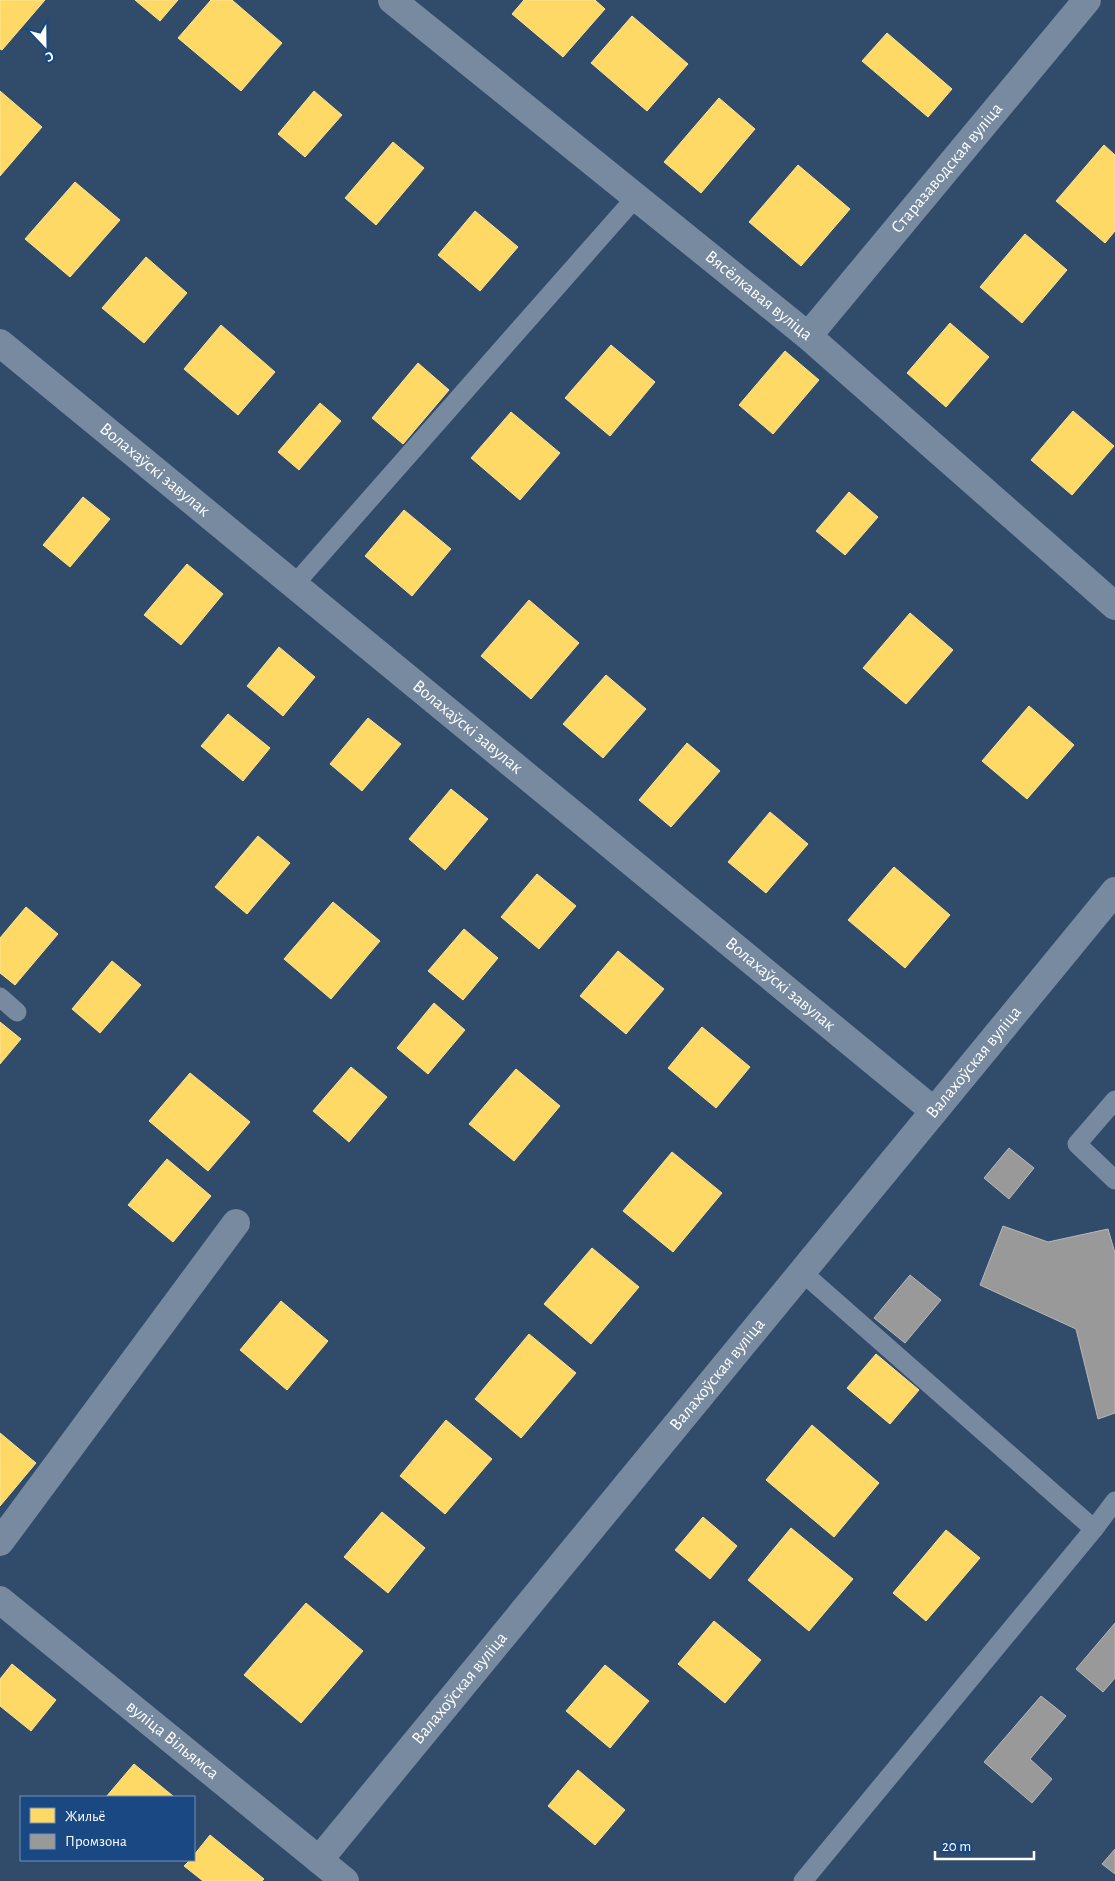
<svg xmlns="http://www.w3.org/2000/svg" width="1115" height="1881" viewBox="0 0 1115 1881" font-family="'Alegreya Sans',sans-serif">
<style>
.homes{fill:#ffd966;stroke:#ffe494}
.industry{fill:#999;stroke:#b8b8b8}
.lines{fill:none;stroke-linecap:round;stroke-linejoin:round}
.lane{stroke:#778aa0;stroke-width:19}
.street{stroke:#778aa0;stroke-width:28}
.labels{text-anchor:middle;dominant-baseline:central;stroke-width:5;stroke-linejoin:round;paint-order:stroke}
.street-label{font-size:18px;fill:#fff;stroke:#194882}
</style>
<rect width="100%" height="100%" fill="#314b6a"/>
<g class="homes">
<polygon points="0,0 45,0 2,50 0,49"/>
<polygon points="135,0 178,0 160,21"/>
<polygon points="211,0 232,0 282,43 241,91 178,38"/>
<polygon points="524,0 595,0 605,9 563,57 512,14"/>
<polygon points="632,16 688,64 647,111 591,63"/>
<polygon points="887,33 952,89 928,117 862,61"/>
<polygon points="0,91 42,127 0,176"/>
<polygon points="314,91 342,115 305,157 278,134"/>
<polygon points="719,98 755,129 701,193 664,162"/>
<polygon points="393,142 424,168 376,225 345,198"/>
<polygon points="1104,145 1115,155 1115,231 1105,243 1056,201"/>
<polygon points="798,165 850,209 801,266 749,222"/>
<polygon points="75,182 120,220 70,277 25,239"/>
<polygon points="475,211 518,247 480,291 438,255"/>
<polygon points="1025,234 1067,270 1022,323 980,287"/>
<polygon points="146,257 187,293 144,343 102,308"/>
<polygon points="950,323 989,357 946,407 907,373"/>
<polygon points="221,325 275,372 238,415 184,369"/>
<polygon points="611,345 655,382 610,436 565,398"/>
<polygon points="785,351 819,380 773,434 739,405"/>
<polygon points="418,363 449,390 403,444 372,418"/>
<polygon points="320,403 341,421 299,470 278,452"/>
<polygon points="1073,411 1114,446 1072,495 1031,460"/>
<polygon points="511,412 560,453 520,500 471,458"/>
<polygon points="849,492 878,517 845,555 816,531"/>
<polygon points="83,497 110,519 70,567 43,545"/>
<polygon points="404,510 451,549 412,596 365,556"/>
<polygon points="187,564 223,594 181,645 144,615"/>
<polygon points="529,600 579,643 531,699 481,656"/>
<polygon points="910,613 953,650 906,704 863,668"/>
<polygon points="279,647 315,677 283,716 247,686"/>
<polygon points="606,675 646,709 603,758 563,724"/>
<polygon points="1029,706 1074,745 1027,799 982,761"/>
<polygon points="228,714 270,748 243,781 201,746"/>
<polygon points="368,718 401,744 362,791 330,764"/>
<polygon points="687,743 720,771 671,827 639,800"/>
<polygon points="451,789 488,819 445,870 409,839"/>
<polygon points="770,812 808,844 766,893 728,862"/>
<polygon points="258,836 290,863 247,914 215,887"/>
<polygon points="894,867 950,915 905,968 848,920"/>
<polygon points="537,874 576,906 539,949 501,917"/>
<polygon points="333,902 380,941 331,999 284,959"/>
<polygon points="26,907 58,934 15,985 0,973 0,938"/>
<polygon points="464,929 498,958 463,1000 428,971"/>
<polygon points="618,951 664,989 626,1034 580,996"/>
<polygon points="112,961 141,985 100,1033 72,1009"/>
<polygon points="434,1003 465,1030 428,1074 397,1048"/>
<polygon points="0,1022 21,1039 0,1064"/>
<polygon points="702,1027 750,1067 716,1108 668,1068"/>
<polygon points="351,1067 387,1097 349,1142 313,1111"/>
<polygon points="516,1069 560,1106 514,1161 469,1124"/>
<polygon points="190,1073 250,1122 208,1171 149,1121"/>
<polygon points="672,1152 722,1193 673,1252 623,1211"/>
<polygon points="167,1159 211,1196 173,1242 128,1205"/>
<polygon points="592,1248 639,1287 591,1344 544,1304"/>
<polygon points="281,1301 328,1341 287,1390 240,1350"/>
<polygon points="529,1334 576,1373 521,1438 475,1399"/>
<polygon points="876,1354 919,1390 890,1424 847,1388"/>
<polygon points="446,1420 492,1459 445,1514 400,1476"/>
<polygon points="812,1425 879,1483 834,1537 766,1480"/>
<polygon points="0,1433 36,1463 0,1506"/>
<polygon points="382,1512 425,1548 388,1593 344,1557"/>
<polygon points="703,1517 737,1546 710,1579 675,1550"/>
<polygon points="791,1528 853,1579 809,1631 748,1580"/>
<polygon points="946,1530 980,1558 926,1621 893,1593"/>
<polygon points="306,1603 363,1651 301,1723 244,1675"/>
<polygon points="714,1621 761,1660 725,1703 678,1664"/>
<polygon points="12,1664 56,1700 31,1731 0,1706 0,1679"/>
<polygon points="605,1665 649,1701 610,1748 566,1711"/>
<polygon points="134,1764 173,1796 173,1797 106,1797"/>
<polygon points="578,1770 625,1810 595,1845 548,1806"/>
<polygon points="210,1835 264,1879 262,1881 203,1881 184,1866 190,1860 194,1860 194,1855"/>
</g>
<g class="industry">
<polygon points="1009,1148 1034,1168 1009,1199 984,1178"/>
<polygon points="1003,1226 1048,1242 1108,1229 1115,1253 1115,1413 1098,1419 1076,1329 980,1285"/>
<polygon points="910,1275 941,1300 905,1343 874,1318"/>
<polygon points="1115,1623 1115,1678 1103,1692 1076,1669"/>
<polygon points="1041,1696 1066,1716 1030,1759 1052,1779 1032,1803 984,1762"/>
<polygon points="1115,1849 1115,1874 1102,1864"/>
</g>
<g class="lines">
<g class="lane">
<polyline points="294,585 636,197"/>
<polyline points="0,997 17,1012"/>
<polyline points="1115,1100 1077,1144 1115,1180"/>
<polyline points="802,1272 1094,1529 803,1881"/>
<polyline points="1094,1529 1115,1501"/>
</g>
<g class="street">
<path id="s1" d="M 392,0 L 808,336 L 1115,606"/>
<path id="s2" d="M 808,336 L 1087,0"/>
<path id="s3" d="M 0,343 L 934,1111"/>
<polyline points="0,1542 236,1223"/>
<path id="s4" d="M 0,1600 L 345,1881"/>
<path id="s5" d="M 319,1860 L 1115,891"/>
</g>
</g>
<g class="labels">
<g class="street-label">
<text stroke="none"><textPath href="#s2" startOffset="218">Старазаводская вуліца</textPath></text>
<text stroke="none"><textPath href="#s1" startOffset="471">Вясёлкавая вуліца</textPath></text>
<text stroke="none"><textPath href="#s3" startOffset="200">Волахаўскі завулак</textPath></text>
<text stroke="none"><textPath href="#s3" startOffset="605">Волахаўскі завулак</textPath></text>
<text stroke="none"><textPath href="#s3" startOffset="1010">Волахаўскі завулак</textPath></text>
<text stroke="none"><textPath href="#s5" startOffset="1032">Валахоўская вуліца</textPath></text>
<text stroke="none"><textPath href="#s5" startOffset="628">Валахоўская вуліца</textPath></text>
<text stroke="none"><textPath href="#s5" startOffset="222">Валахоўская вуліца</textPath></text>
<text stroke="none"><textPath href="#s4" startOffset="222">вуліца Вільямса</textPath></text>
</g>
</g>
<rect x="20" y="1796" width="175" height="65" fill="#194882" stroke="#7591b4"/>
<rect x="30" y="1808" width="25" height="15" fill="#ffd966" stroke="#7591b4"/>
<text x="65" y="1821" font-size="15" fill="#ffffff">Жильё</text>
<rect x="30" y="1834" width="25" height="15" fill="#999999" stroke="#7591b4"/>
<text x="65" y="1846" font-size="15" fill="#ffffff">Промзона</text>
<g transform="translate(45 45) rotate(158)" stroke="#194882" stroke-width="4" paint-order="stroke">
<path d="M0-4L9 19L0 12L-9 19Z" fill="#ffffff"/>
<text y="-8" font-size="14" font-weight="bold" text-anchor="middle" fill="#ffffff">С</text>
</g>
<path d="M935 1851v8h99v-8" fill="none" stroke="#ffffff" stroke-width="2.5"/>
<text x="942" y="1851" font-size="15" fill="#ffffff" stroke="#194882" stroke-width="4" paint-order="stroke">20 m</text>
</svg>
